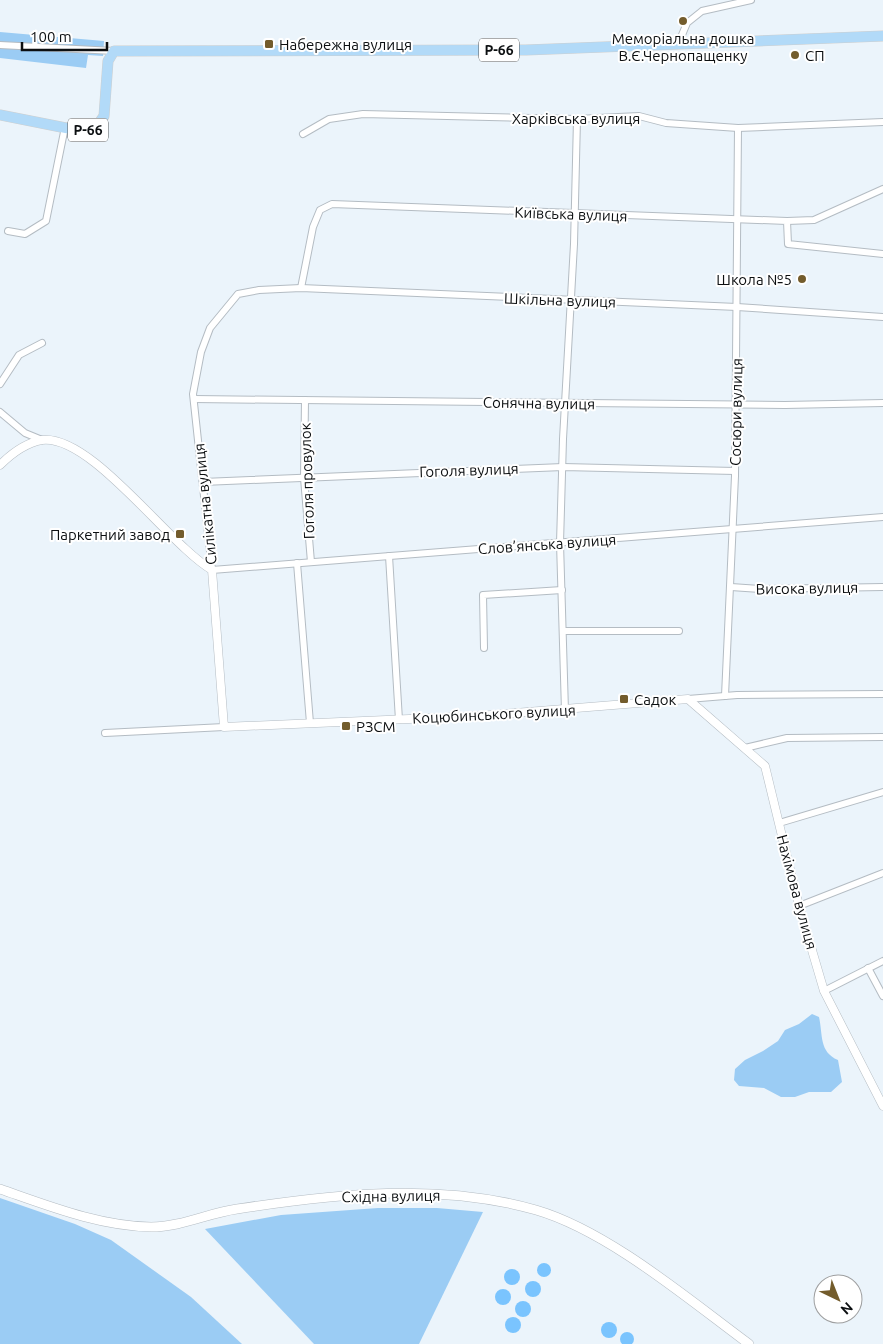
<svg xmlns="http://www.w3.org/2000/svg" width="883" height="1344" viewBox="0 0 883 1344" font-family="Ubuntu,sans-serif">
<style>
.green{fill:#9bccf4}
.water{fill:#7ac4fe}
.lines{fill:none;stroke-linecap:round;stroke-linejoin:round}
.minor-casing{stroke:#b4bcc3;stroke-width:8}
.tertiary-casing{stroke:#b4bcc3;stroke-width:9}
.secondary-casing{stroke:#b4bcc3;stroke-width:10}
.primary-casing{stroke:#cecfcf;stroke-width:11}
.minor{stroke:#fff;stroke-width:6}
.tertiary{stroke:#fff;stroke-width:8}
.secondary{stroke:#fff;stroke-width:9}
.primary{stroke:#b2daf8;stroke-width:10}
.poi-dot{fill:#735c2c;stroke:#fff;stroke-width:2}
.labels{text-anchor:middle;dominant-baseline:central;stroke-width:4;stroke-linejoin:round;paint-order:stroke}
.shield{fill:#fff;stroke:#555758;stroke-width:1}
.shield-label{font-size:14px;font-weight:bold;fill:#0c0f11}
.poi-label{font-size:15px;fill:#0c0f11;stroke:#fff;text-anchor:start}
.street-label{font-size:15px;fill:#0c0f11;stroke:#fff}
</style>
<rect width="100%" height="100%" fill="#ebf4fb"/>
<g class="green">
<polygon points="0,32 104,41 103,56 88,55 86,68 0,58"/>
<path d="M 812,1014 L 819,1017 C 823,1035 819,1052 838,1060 L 842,1082 L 831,1092 L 809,1092 L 795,1097 L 781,1097 L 764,1088 L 739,1086 L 734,1080 L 735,1069 L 745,1060 L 763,1051 L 778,1041 L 785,1030 L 799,1024 Z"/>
<polygon points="0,1198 75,1224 111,1240 191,1297 242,1344 0,1344"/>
<polygon points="378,1208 437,1208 483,1212 419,1344 314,1344 205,1229 281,1215"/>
</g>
<g class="water">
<circle cx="544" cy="1270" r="7"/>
<circle cx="512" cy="1277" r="8"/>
<circle cx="533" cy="1289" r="8"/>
<circle cx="503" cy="1297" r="8"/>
<circle cx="523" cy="1309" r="8"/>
<circle cx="513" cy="1325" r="8"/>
<circle cx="609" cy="1330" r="8"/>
<circle cx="627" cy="1339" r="7"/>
</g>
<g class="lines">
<defs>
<g id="minor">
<polyline points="679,42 687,23 702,11 751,0"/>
<polyline points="0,45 114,51"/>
<polyline points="303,134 329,119 363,114 577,119 639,116 666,123 738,128 883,122"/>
<polyline points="787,221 814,220 883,189"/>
<polyline points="8,231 25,234 46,221 65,127"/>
<polyline points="301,288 313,227 320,210 332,204 787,221 788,244 883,254"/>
<polyline points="883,317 737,307 301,288 259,290 238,294 210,328 201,352 193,394 212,570 883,517"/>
<polyline points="0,384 19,355 42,343"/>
<polyline points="194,399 785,405 883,403"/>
<polyline points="305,400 304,478 311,562"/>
<polyline points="0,412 25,433 42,440"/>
<polyline points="203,482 563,467 735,471"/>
<polyline points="389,556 399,720"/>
<polyline points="297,563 310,723"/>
<polyline points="731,587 760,589 883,587"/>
<polyline points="563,631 679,631"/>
<polyline points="484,648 483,595 562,590"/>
<polyline points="725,696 735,476 738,128"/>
<polyline points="688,699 737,695 883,694"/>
<polyline points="565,711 560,543 563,439 574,244 577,119"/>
<polyline points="105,733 224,727"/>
<polyline points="745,748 787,738 883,737"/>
<polyline points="779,823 883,792"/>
<polyline points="799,906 883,873"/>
<polyline points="868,968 883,996"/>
<polyline points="824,991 883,961"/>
</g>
<path id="tertiary" d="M 0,465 C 12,453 25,443 42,440 C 91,434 168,544 212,570 L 224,727 L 478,716 L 688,699 L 765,766 L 799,906 L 824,991 L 883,1106"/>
<path id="secondary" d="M 0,1189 C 49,1206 99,1226 151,1227 C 181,1227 208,1213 237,1209 C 335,1194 439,1182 536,1210 C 608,1231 688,1299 749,1344"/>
<polyline id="primary" points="0,115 71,129 90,131 95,129 104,116 108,61 114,51 526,50 883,36"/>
</defs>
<use href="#minor" class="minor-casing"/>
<use href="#tertiary" class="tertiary-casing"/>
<use href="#secondary" class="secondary-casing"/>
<use href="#primary" class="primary-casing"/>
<use href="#minor" class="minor"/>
<use href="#tertiary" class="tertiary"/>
<use href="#secondary" class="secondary"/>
<use href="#primary" class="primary"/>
</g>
<g class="poi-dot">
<circle cx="683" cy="21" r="5"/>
<rect x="264" y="39" width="10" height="10" rx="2.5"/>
<circle cx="795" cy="55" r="5"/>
<circle cx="802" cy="279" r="5"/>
<rect x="175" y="529" width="10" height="10" rx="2.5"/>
<rect x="619" y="694" width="10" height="10" rx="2.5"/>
<rect x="341" y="721" width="10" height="10" rx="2.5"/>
</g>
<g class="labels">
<g class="shield">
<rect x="479" y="38.5" width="40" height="23" rx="4"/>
<rect x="68" y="118.5" width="40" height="23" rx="4"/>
</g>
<g class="shield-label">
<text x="499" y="50">Р-66</text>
<text x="88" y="130">Р-66</text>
</g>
<g class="poi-label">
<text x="683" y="38" text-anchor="middle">Меморіальна дошка<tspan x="683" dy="17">В.Є.Чернопащенку</tspan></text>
<text x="279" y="44">Набережна вулиця</text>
<text x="805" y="55">СП</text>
<text x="792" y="279" text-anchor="end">Школа №5</text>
<text x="170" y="534" text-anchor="end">Паркетний завод</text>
<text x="634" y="699">Садок</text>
<text x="356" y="726">РЗСМ</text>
</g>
<g class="street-label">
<text x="576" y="118">Харківська вулиця</text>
<text transform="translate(571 214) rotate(2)">Київська вулиця</text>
<text transform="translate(560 300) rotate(2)">Шкільна вулиця</text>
<text transform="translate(539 403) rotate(1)">Сонячна вулиця</text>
<text transform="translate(736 412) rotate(-89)">Сосюри вулиця</text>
<text transform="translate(469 470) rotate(-2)">Гоголя вулиця</text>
<text transform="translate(307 481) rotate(-92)">Гоголя провулок</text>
<text transform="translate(205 504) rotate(-96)">Силікатна вулиця</text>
<text transform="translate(547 544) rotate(-4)">Слов’янська вулиця</text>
<text transform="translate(807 588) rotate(-1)">Висока вулиця</text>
<text transform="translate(494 714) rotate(-3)">Коцюбинського вулиця</text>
<text transform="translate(797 892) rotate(75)">Нахімова вулиця</text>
<text transform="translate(391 1196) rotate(-1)">Східна вулиця</text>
</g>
</g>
<g transform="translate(838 1299) rotate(137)"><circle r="24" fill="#ffffff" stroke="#9e9fa0"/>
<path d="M0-4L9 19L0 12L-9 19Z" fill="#735c2c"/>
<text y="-8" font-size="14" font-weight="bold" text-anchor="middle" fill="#0c0f11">N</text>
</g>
<path d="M22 42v8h85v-8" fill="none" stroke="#0c0f11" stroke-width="2.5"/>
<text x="30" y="42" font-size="15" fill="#0c0f11" stroke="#ffffff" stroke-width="4" paint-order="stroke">100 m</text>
</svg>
